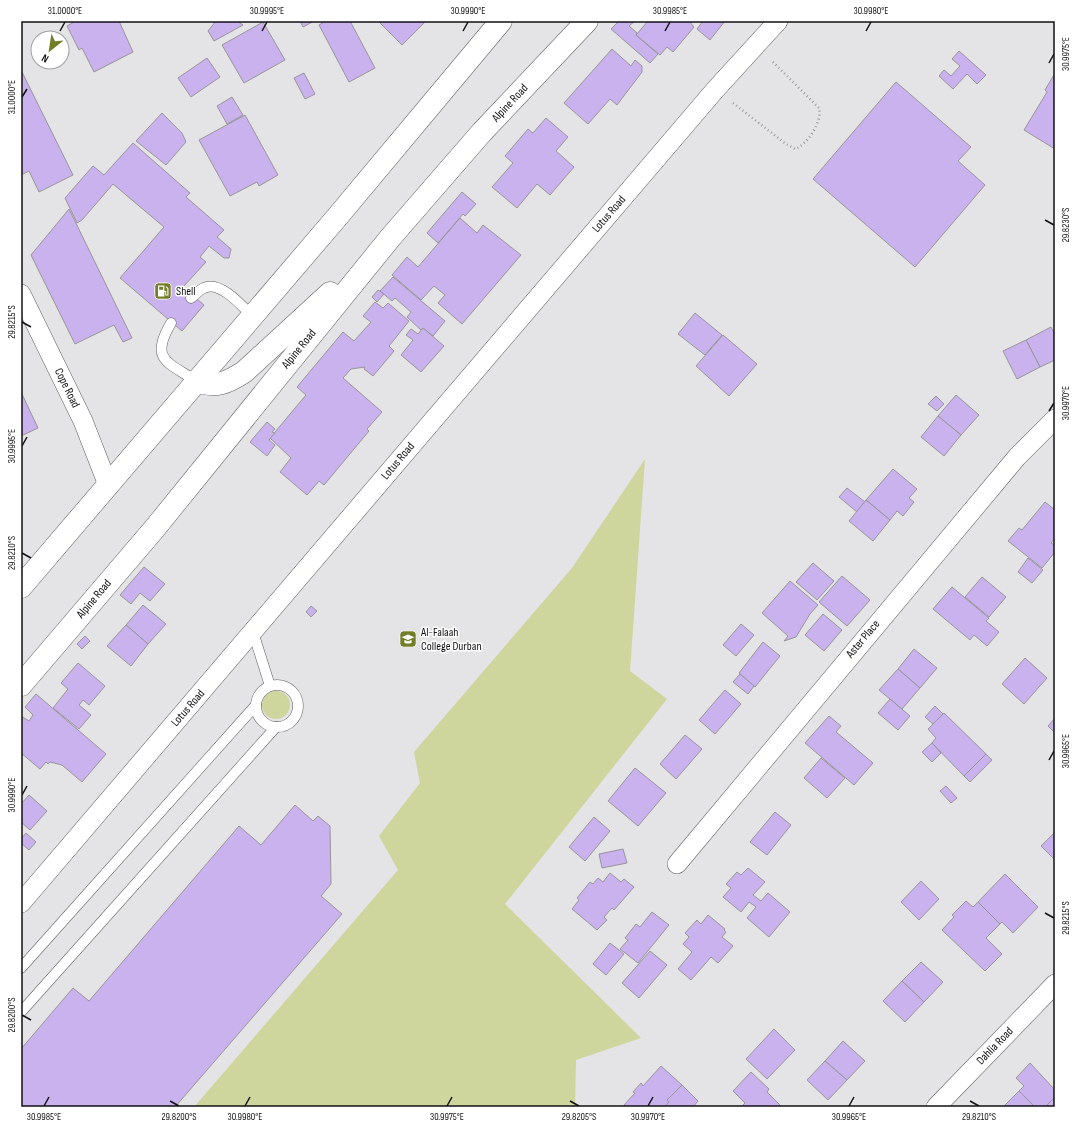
<svg xmlns="http://www.w3.org/2000/svg" width="1076" height="1128" viewBox="0 0 1076 1128" font-family="'Sofia Sans Condensed',sans-serif">
<style>
.green{fill:#ced69d}
.building{fill:#c9b2ed;stroke:#979699}
.lines{fill:none;stroke-linecap:round;stroke-linejoin:round}
.lane-casing{stroke:#5e5d60;stroke-width:11}
.street-casing{stroke:#5e5d60;stroke-width:20}
.secondary-casing{stroke:#5e5d60;stroke-width:23}
.path{stroke:#9a999c;stroke-width:2.5;stroke-dasharray:1 3;stroke-linecap:butt}
.lane{stroke:#fff;stroke-width:10}
.street{stroke:#fff;stroke-width:19}
.secondary{stroke:#fff;stroke-width:22}
.ticks{fill:none;stroke:#121113;stroke-width:1.5}
.labels{text-anchor:middle;dominant-baseline:central;stroke-width:3;stroke-linejoin:round;paint-order:stroke}
.street-label{font-size:12px;fill:#121113;stroke:#fff}
.poi-label{font-size:12px;fill:#121113;stroke:#fff;text-anchor:start}
.neatline{fill:none;stroke:#121113;stroke-width:1.5}
.ticks-label{font-size:10px;text-anchor:middle;fill:#121113}
</style>
<rect width="100%" height="100%" fill="#e4e3e6"/>
<g class="green">
<polygon points="645,459 630,671 667,699 505,904 641,1038 576,1060 575,1107 194,1107 398,870 379,836 420,783 414,752 572,568"/>
<circle cx="276" cy="705" r="14"/>
</g>
<g class="building">
<polygon points="76,21 119,21 133,52 94,72 82,48 79,50 67,26"/>
<polygon points="216,21 237,21 243,25 214,41 208,31"/>
<polygon points="300,21 314,21 303,27"/>
<polygon points="326,21 350,21 375,68 349,82 319,25"/>
<polygon points="378,21 426,21 402,45"/>
<polygon points="619,21 635,21 629,26 637,33 636,35 658,54 650,63 611,29"/>
<polygon points="648,21 689,21 694,27 673,52 667,47 660,55 636,35"/>
<polygon points="703,21 725,21 710,40 697,29"/>
<polygon points="263,22 285,60 244,83 222,45"/>
<polygon points="612,49 631,66 635,60 642,66 642,72 617,105 610,99 588,124 564,103"/>
<polygon points="959,51 986,75 977,84 967,74 953,89 939,76 944,70 951,76 960,66 952,59"/>
<polygon points="207,58 220,77 191,97 178,78"/>
<polygon points="21,70 73,175 39,192 29,171 21,175"/>
<polygon points="304,73 315,94 305,99 294,78"/>
<polygon points="1055,73 1055,149 1024,130 1047,92 1045,90"/>
<polygon points="896,82 971,147 958,161 985,185 915,267 813,179"/>
<polygon points="232,97 243,115 227,124 217,106"/>
<polygon points="162,113 182,133 186,142 166,165 136,141"/>
<polygon points="245,115 278,175 259,186 257,182 230,196 199,140"/>
<polygon points="546,118 568,137 556,151 574,167 550,195 537,184 517,208 492,187 513,163 505,156 528,129 533,133"/>
<polygon points="133,143 190,193 186,197 224,230 217,237 231,249 229,258 224,258 209,246 200,257 206,262 183,287 204,305 182,331 120,278 164,227 113,184 82,220 77,223 65,198 93,166 104,175"/>
<polygon points="462,192 476,204 465,216 463,214 438,243 427,233"/>
<polygon points="69,209 132,338 123,342 114,325 75,344 31,255"/>
<polygon points="460,218 477,233 483,225 521,255 462,324 438,303 445,295 434,286 421,300 392,275 407,257 418,267"/>
<polygon points="393,277 445,321 433,336 423,328 421,330 407,317 411,312 395,298 392,301 380,291"/>
<polygon points="378,290 384,294 377,302 372,297"/>
<polygon points="375,302 383,308 388,303 409,321 389,346 394,351 373,376 364,369 365,367 351,369 343,378 382,412 367,429 369,431 324,485 319,481 307,495 280,472 291,458 270,438 306,395 297,387 343,332 354,341 371,322 363,316"/>
<polygon points="695,313 722,335 705,355 678,334"/>
<polygon points="1051,327 1055,335 1055,360 1040,367 1026,340"/>
<polygon points="423,328 444,346 421,372 401,355 413,340 406,335 411,329 418,334"/>
<polygon points="723,335 757,364 729,396 696,366"/>
<polygon points="1026,340 1040,367 1017,379 1003,351"/>
<polygon points="21,392 38,428 21,436"/>
<polygon points="956,395 979,415 961,435 938,416"/>
<polygon points="936,396 944,404 937,411 928,404"/>
<polygon points="938,416 961,435 944,456 921,437"/>
<polygon points="267,422 275,429 272,432 275,433 269,440 275,445 267,456 250,442"/>
<polygon points="893,469 917,489 909,498 914,502 903,516 897,511 890,520 866,500"/>
<polygon points="847,488 865,502 857,512 839,497"/>
<polygon points="866,500 890,520 873,541 849,521"/>
<polygon points="1045,502 1055,510 1055,538 1051,543 1055,545 1055,552 1042,568 1008,541 1019,528 1022,530"/>
<polygon points="1028,558 1043,570 1032,583 1018,572"/>
<polygon points="813,563 834,581 817,600 796,582"/>
<polygon points="144,567 165,584 150,601 140,593 131,604 120,595"/>
<polygon points="842,576 870,600 847,626 819,602"/>
<polygon points="982,577 1006,597 989,617 965,597"/>
<polygon points="790,581 818,605 810,614 796,637 784,641 788,636 762,613"/>
<polygon points="952,587 989,618 986,621 999,632 987,646 974,635 970,640 933,609"/>
<polygon points="143,605 166,624 148,644 126,625"/>
<polygon points="311,606 317,611 311,617 306,612"/>
<polygon points="823,614 842,630 824,651 805,635"/>
<polygon points="741,624 754,635 736,656 723,645"/>
<polygon points="126,625 148,644 131,666 107,646"/>
<polygon points="85,636 90,641 82,649 77,644"/>
<polygon points="763,642 780,656 755,687 739,673"/>
<polygon points="914,649 937,668 920,688 898,669"/>
<polygon points="1025,658 1047,678 1024,704 1002,684"/>
<polygon points="78,663 105,686 89,705 83,700 79,705 91,715 79,729 53,708 68,689 61,683"/>
<polygon points="898,669 920,688 902,709 879,690"/>
<polygon points="740,674 754,686 748,694 733,682"/>
<polygon points="725,690 741,704 715,734 699,720"/>
<polygon points="36,694 106,754 82,782 62,765 50,762 48,764 46,762 40,769 21,753 21,716 29,721 33,715 25,707"/>
<polygon points="890,699 910,716 898,730 878,713"/>
<polygon points="935,706 943,714 933,724 925,717"/>
<polygon points="944,713 986,754 964,776 932,743 936,738 928,729"/>
<polygon points="829,716 841,726 836,732 873,763 854,785 805,743"/>
<polygon points="1055,718 1055,733 1048,726"/>
<polygon points="685,735 702,749 676,779 660,764"/>
<polygon points="932,743 941,753 932,762 922,752"/>
<polygon points="986,754 992,760 970,782 964,776"/>
<polygon points="821,758 845,778 827,798 804,778"/>
<polygon points="635,768 666,793 638,826 608,801"/>
<polygon points="946,786 957,798 951,803 940,791"/>
<polygon points="29,795 47,811 30,830 21,822 21,804"/>
<polygon points="295,805 313,821 318,816 330,826 331,884 321,896 342,914 175,1107 21,1107 21,1049 73,988 89,1001 239,826 261,845"/>
<polygon points="775,812 791,825 767,855 750,842"/>
<polygon points="594,817 610,831 585,861 569,847"/>
<polygon points="1055,832 1055,860 1041,846"/>
<polygon points="26,833 36,842 29,850 21,843 21,839"/>
<polygon points="623,849 627,863 602,868 599,854"/>
<polygon points="748,868 765,882 753,895 761,901 768,893 790,912 769,937 747,918 756,907 749,902 741,912 723,897 731,888 726,884 737,872 741,875"/>
<polygon points="610,873 621,882 624,879 634,887 614,910 612,908 604,917 607,920 597,930 572,909 579,900 577,898 590,882 593,884 598,878 603,882"/>
<polygon points="1005,874 1038,907 1013,933 1002,922 1000,924 978,902"/>
<polygon points="921,881 939,899 919,920 901,902"/>
<polygon points="966,901 973,907 978,902 1000,924 986,938 1002,954 985,971 942,930 954,917 952,915"/>
<polygon points="652,912 669,925 638,963 620,949 628,940 625,938 636,924 640,927"/>
<polygon points="708,915 725,929 724,930 726,932 722,937 733,946 718,963 711,957 691,980 678,969 692,952 683,944 689,937 685,933 697,920 701,924"/>
<polygon points="610,943 624,954 606,975 593,964"/>
<polygon points="650,951 667,965 639,998 622,983"/>
<polygon points="921,962 943,982 924,1002 902,981"/>
<polygon points="902,981 924,1002 905,1022 883,1001"/>
<polygon points="774,1029 795,1050 767,1079 746,1059"/>
<polygon points="843,1041 865,1061 847,1080 825,1061"/>
<polygon points="825,1061 847,1080 828,1100 807,1080"/>
<polygon points="1030,1063 1055,1090 1055,1097 1045,1107 1035,1107 1019,1091 1024,1086 1016,1078"/>
<polygon points="661,1066 682,1085 667,1100 669,1102 664,1107 625,1107 624,1105 635,1093 633,1092 641,1083 643,1086"/>
<polygon points="751,1072 769,1089 767,1092 782,1107 741,1107 745,1103 733,1091"/>
<polygon points="682,1085 698,1101 693,1107 664,1107 669,1102 667,1100"/>
<polygon points="1019,1091 1035,1107 1003,1107"/>
<polygon points="1055,1097 1055,1107 1045,1107"/>
</g>
<g class="lines">
<defs>
<g id="lane">
<path d="M 191,298 C 195,295 199,290 204,288 C 220,280 242,306 252,316"/>
<path d="M 171,323 C 149,360 168,362 196,381"/>
<polyline points="253,632 270,686"/>
<circle cx="277" cy="706" r="21"/>
<polyline points="21,968 256,705"/>
<polyline points="21,1012 276,727"/>
</g>
<g id="street">
<polyline points="21,294 83,421 108,485"/>
<polyline points="677,864 1017,457 1055,419"/>
<polyline points="21,903 715,90 778,21"/>
<polyline points="936,1107 1055,984"/>
</g>
<g id="secondary">
<path d="M 196,381 C 216,388 227,383 244,372 L 330,293"/>
<polyline points="21,587 338,216 501,21"/>
<polyline points="21,685 155,528 390,238 482,132 587,21"/>
</g>
</defs>
<use href="#lane" class="lane-casing"/>
<use href="#street" class="street-casing"/>
<use href="#secondary" class="secondary-casing"/>
<path class="path" d="M 733,103 L 786,144 L 795,149 C 807,145 823,121 819,108 L 771,60"/>
<use href="#lane" class="lane"/>
<use href="#street" class="street"/>
<use href="#secondary" class="secondary"/>
</g>
<path class="ticks" d="M 60,31 L 65,22M 262,31 L 267,22M 463,31 L 468,22M 665,31 L 670,22M 866,31 L 871,22M 1049,63 L 1054,54M 22,97 L 27,89M 1045,220 L 1054,225M 22,322 L 31,327M 1049,411 L 1054,403M 22,446 L 27,437M 22,553 L 31,558M 1049,760 L 1054,751M 22,795 L 27,786M 1045,913 L 1054,918M 22,1015 L 31,1020M 170,1101 L 179,1106M 570,1101 L 579,1106M 970,1101 L 979,1106M 44,1106 L 49,1097M 245,1106 L 250,1097M 447,1106 L 452,1097M 648,1106 L 653,1097M 849,1106 L 854,1097"/>
<defs>
<symbol id="fuel-square" viewBox="-11 -11 22 22"><rect x="-9" y="-9" width="18" height="18" rx="4" fill="#747d28" stroke="#fff"/><path d="M-5.5-6h7V0h2V4h1.3V-2.5L3-4.5l.8-.8L6-3V5H2.5V1h-1V6h-7ZM-4.2-4.7v3.2H.2V-4.7Z" fill="#fff"/></symbol>
<symbol id="school-square" viewBox="-11 -11 22 22"><rect x="-9" y="-9" width="18" height="18" rx="4" fill="#747d28" stroke="#fff"/><path d="M0-5L7-2L0 1L-7-2ZM-4 1L0 2.5L4 1V4Q0 6-4 4Z" fill="#fff"/></symbol>
</defs>
<g fill-rule="evenodd">
<use href="#fuel-square" x="153" y="281" width="20" height="20"/>
<use href="#school-square" x="398" y="629" width="20" height="20"/>
</g>
<g class="labels">
<g class="street-label">
<text transform="translate(510 103) rotate(-47)">Alpine Road</text>
<text transform="translate(609 214) rotate(-49)">Lotus Road</text>
<text transform="translate(299 349) rotate(-51)">Alpine Road</text>
<text transform="translate(67 388) rotate(64)">Cope Road</text>
<text transform="translate(398 461) rotate(-50)">Lotus Road</text>
<text transform="translate(94 599) rotate(-50)">Alpine Road</text>
<text transform="translate(863 639) rotate(-50)">Aster Place</text>
<text transform="translate(188 708) rotate(-49)">Lotus Road</text>
<text transform="translate(995 1046) rotate(-46)">Dahlia Road</text>
</g>
<g class="poi-label">
<text x="176" y="291">Shell</text>
<text x="421" y="632">Al-Falaah<tspan x="421" dy="14">College Durban</tspan></text>
</g>
</g>
<rect width="1076" height="1128" fill="none" stroke="#ffffff" stroke-width="44"/>
<g transform="translate(50 50) rotate(210)"><circle r="19" fill="#ffffff" stroke="#a0a0a1"/>
<path d="M0-3L7 15L0 10L-7 15Z" fill="#747d28"/>
<text y="-6" font-size="11" font-weight="bold" text-anchor="middle" fill="#121113">N</text>
</g>
<rect x="22" y="22" width="1032" height="1084" class="neatline"/>
<g class="ticks-label">
<text x="65" y="14">31.0000°E</text>
<text x="267" y="14">30.9995°E</text>
<text x="468" y="14">30.9990°E</text>
<text x="670" y="14">30.9985°E</text>
<text x="871" y="14">30.9980°E</text>
<text transform="translate(1065 54) rotate(-90)" y="4">30.9975°E</text>
<text transform="translate(11 97) rotate(-90)" y="4">31.0000°E</text>
<text transform="translate(1065 225) rotate(-90)" y="4">29.8230°S</text>
<text transform="translate(11 322) rotate(-90)" y="4">29.8215°S</text>
<text transform="translate(1065 403) rotate(-90)" y="4">30.9970°E</text>
<text transform="translate(11 446) rotate(-90)" y="4">30.9995°E</text>
<text transform="translate(11 553) rotate(-90)" y="4">29.8210°S</text>
<text transform="translate(1065 751) rotate(-90)" y="4">30.9965°E</text>
<text transform="translate(11 795) rotate(-90)" y="4">30.9990°E</text>
<text transform="translate(1065 918) rotate(-90)" y="4">29.8215°S</text>
<text transform="translate(11 1015) rotate(-90)" y="4">29.8200°S</text>
<text x="44" y="1120">30.9985°E</text>
<text x="179" y="1120">29.8200°S</text>
<text x="245" y="1120">30.9980°E</text>
<text x="447" y="1120">30.9975°E</text>
<text x="579" y="1120">29.8205°S</text>
<text x="648" y="1120">30.9970°E</text>
<text x="849" y="1120">30.9965°E</text>
<text x="979" y="1120">29.8210°S</text>
</g>
</svg>
